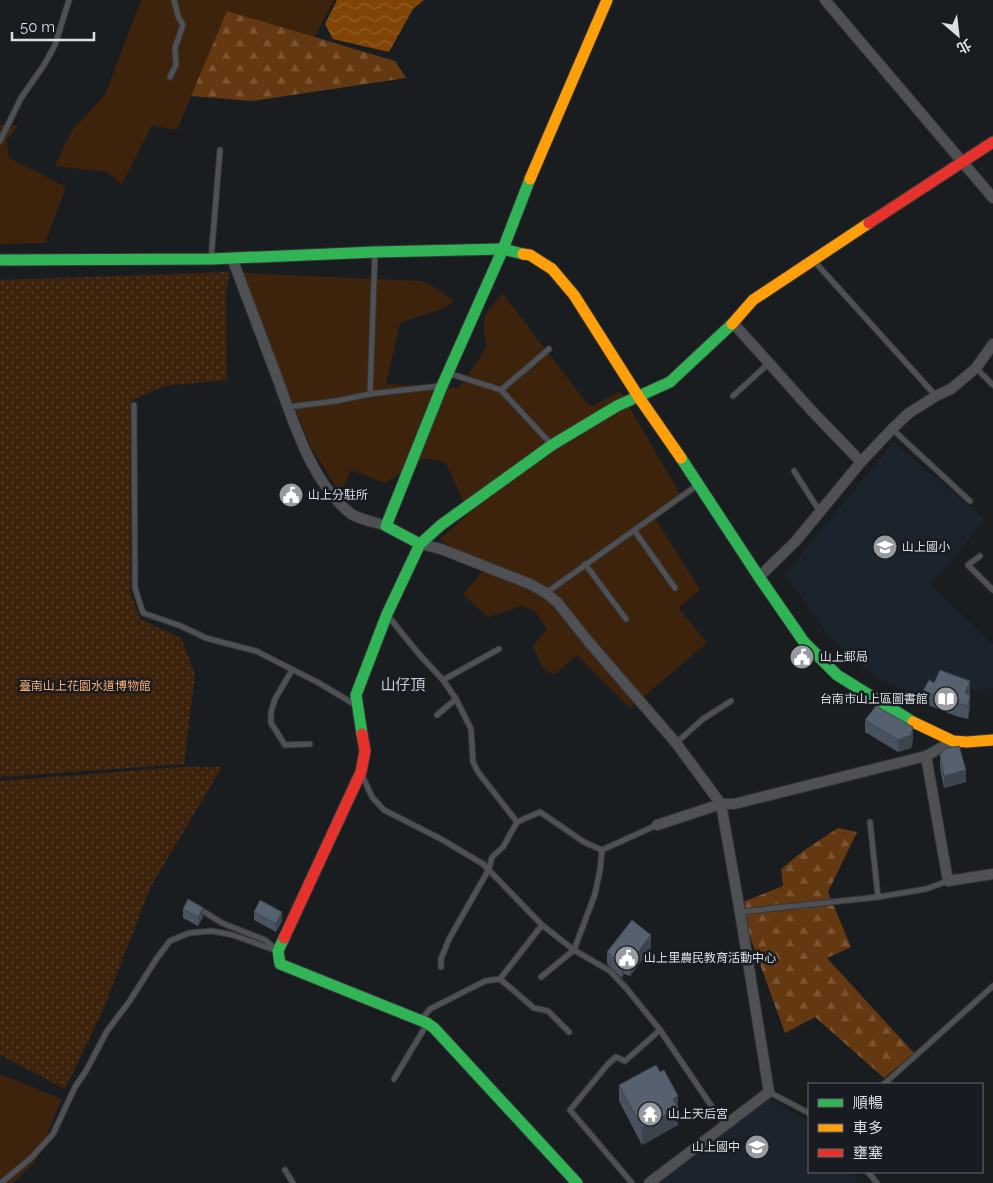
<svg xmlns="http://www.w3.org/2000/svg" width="993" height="1183" viewBox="0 0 993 1183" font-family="Raleway,'Noto Sans TC',sans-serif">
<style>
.built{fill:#1b232c}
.grass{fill:#3d230c}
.forest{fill:url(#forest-firs)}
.park{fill:url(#park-dots)}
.water{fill:url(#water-waves)}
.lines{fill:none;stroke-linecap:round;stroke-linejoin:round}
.lane-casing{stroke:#353638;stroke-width:7}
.street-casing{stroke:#353638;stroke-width:12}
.fast-casing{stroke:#353638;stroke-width:13}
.slow-casing{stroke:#353638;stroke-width:13}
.jam-casing{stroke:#353638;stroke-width:13}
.lane{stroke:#4e5054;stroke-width:5}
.street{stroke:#4e5054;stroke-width:10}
.fast{stroke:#30b455;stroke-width:11}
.slow{stroke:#ff9f0a;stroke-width:11}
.jam{stroke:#e5322d;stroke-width:11}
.wall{fill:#49535f}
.shaded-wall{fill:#3c444e}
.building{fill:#55616f;stroke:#3c444e}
.labels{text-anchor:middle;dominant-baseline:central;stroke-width:5;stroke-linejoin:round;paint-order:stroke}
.poi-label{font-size:12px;fill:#dbdee3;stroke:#181c22;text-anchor:start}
.park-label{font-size:12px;fill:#f6ab72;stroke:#181c22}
.quarter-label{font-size:15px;fill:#c5ccd4;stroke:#181c22}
</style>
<defs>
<pattern id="forest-firs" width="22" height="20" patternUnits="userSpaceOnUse" patternTransform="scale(1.25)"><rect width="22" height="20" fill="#643810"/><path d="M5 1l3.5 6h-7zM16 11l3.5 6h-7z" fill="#7a5433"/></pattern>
<pattern id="park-dots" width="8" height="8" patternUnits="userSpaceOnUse" patternTransform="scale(1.25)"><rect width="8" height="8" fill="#3d230c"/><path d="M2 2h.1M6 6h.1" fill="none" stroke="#58422f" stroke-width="1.8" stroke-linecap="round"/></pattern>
<pattern id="water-waves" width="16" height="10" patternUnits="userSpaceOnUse" patternTransform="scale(1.25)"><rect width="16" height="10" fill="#804405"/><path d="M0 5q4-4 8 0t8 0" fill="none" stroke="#915f29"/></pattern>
</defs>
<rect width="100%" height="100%" fill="#1a1d20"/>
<g class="built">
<polygon points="894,442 985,520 930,586 993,644 993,688 977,692 938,676 919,699 865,670 829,636 785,574"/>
<polygon points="769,1098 809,1122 809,1172 851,1172 859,1183 657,1183"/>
</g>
<g class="grass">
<polygon points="141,0 334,0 314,38 227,11 177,130 152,125 122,184 107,172 55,166 63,148 73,129 105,95"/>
<polygon points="0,125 18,125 7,140 8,157 66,187 45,243 0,244"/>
<path d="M 244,273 L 422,281 L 431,285 L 454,301 L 444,308 L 400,323 L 386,384 L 459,388 L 487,346 C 480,317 483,315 503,294 L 586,402 L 593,406 L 620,391 L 682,497 L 654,516 L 700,590 L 679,608 L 707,643 L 630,708 L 577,655 L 554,675 L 542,667 L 533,646 L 547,629 L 535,611 L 521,606 L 488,617 L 463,594 L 483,571 L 440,539 L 469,513 L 445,462 L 426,458 L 385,483 L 351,470 L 340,494 L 311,447 L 246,290 Z"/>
<polygon points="0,1074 62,1099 35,1162 13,1183 0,1183"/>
</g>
<g class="forest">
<polygon points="227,11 395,61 406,78 252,101 191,96"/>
<polygon points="838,828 857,832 828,892 851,947 827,958 914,1053 884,1078 815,1017 785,1033 738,904 783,886 781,869 803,851"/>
</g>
<g class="park">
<polygon points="229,272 226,295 227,380 164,386 131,401 130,591 140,619 181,638 195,674 184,764 0,777 0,280"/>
<polygon points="183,767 222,767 151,886 103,1010 65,1089 0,1055 0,781"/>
</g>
<polygon class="water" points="337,0 424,0 413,9 389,52 333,39 325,24"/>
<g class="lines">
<defs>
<g id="lane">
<polyline points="170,77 176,65 175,48 183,25 178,16 174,0"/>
<polyline points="0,141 21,98 44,65 55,45 69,0"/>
<polyline points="211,259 220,150"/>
<polyline points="814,261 936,396"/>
<polyline points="976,368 993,385"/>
<polyline points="448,373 501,390 551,444"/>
<polyline points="501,390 549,349"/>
<polyline points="370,394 375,252"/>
<polyline points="733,396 769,363"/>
<polyline points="134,405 135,588 143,613 181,626 206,638 256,651 319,683 354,704"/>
<polyline points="288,407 336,401 370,394 439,386"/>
<polyline points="892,429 970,501"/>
<polyline points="794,471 820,512"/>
<polyline points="634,530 675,588"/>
<polyline points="980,556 968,565 993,590"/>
<polyline points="585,564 626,619"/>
<polyline points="546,593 699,484"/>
<polyline points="389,617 418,653 443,680 456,699 471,729 473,762 478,772 517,822"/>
<polyline points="292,670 275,699 271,712 271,723 285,745 310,744"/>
<polyline points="443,680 499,649"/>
<polyline points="437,715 456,699"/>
<polyline points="676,743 703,719 731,701"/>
<polyline points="362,775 372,797 384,810 441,839 483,864 542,925 574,950 610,971 627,989 660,1030 725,1126"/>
<polyline points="870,822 878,897"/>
<polyline points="198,908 222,923 265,940 276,949"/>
<polyline points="740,912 878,897 926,889 948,881"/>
<polyline points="441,967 441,959 449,939 489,869 492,857 503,847 517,822 540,812 584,842 602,850 657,825"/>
<polyline points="541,977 574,950 595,894 600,870 602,850"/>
<polyline points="500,979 542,925"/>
<polyline points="422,1019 430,1009 485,981 500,979 534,1008 548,1011 569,1032"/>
<polyline points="394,1079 427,1024"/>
<polyline points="884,1084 993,986"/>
<polyline points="769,1092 809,1113"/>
<polyline points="285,1170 293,1183"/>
<polyline points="868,1172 877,1183"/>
<polyline points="1,1183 31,1158 53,1134 75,1087 86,1071 107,1031 129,1002 157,958 170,941 189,933 212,931 233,935 277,951"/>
<polyline points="632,1183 570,1110 608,1064 616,1057 625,1061 660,1030"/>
</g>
<g id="street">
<polyline points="825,0 993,198"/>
<path d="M 232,258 C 246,296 261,334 275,372 C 293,419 310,481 350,513 C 359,520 376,522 386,526"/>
<polyline points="733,323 811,410 861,462"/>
<polyline points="420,544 441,549 530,584 546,593 557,602 588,641 676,743 721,804 734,804 926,756 953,741"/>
<polyline points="759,577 795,542 861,462 892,429 909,413 936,396 951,389 976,368 993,344"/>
<polyline points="926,756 948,881 993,874"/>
<polyline points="649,1183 769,1092 740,912 721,804 657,825"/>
</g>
<g id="fast">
<polyline points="0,260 211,259 375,252 503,249 523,254"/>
<polyline points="681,458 759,577 804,642 837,675 913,722"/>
<polyline points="420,544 386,526 442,386 503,249 530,179"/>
<polyline points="362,734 356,695 387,614 420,544 441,525 552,445 617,406 670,382 732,324"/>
<polyline points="284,938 278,951 280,964 427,1023 434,1028 577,1183"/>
</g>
<g id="slow">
<polyline points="530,179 607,0"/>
<polyline points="523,254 530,255 552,269 574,295 638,396 681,458"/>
<polyline points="732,324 753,300 869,223"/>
<polyline points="913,722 953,741 967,742 993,740"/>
</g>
<g id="jam">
<polyline points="869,223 993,142"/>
<polyline points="284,938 361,772 365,751 362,734"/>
</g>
</defs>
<use href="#lane" class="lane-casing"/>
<use href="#street" class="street-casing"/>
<use href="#fast" class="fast-casing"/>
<use href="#slow" class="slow-casing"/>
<use href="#jam" class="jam-casing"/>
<use href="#lane" class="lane"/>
<use href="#street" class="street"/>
<use href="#fast" class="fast"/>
<use href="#slow" class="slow"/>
<use href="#jam" class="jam"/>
</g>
<g class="wall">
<polygon points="934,683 970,693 970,707 968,719 956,716 923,703 923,691"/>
<polygon points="865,720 913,740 911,748 898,752 865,732"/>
<polygon points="940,755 966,782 944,788 940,768"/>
<polygon points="183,909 203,917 198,926 183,918"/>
<polygon points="254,912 282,921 276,932 254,920"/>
<polygon points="651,948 630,976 624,974 622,978 607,964 607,952"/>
<polygon points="619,1085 678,1107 678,1125 642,1145 619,1101"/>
</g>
<g class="shaded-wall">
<polygon points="970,681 970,693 965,706 965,693"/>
<polygon points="970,695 970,707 968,719 968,706"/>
<polygon points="913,727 913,740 911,748 898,752 898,740"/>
<polygon points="966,770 966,782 944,788 944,776"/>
<polygon points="203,908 203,917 198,926 198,917"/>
<polygon points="282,912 282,921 276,932 276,924"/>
<polygon points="651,935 651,948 630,976 630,963"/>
<polygon points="624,961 624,974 622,978 622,965"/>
<polygon points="678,1096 678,1125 642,1145 642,1128 673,1099"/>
</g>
<g class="building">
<polygon points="940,670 970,681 965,693 970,695 968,706 956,703 923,691 929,680 934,683"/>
<polygon points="876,706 913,727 911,735 898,740 865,720"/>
<polygon points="959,746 966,770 944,776 940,755 945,749"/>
<polygon points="188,899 203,908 198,917 183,909"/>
<polygon points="260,900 282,912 276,924 254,912"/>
<polygon points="632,920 651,935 630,963 624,961 622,965 607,952"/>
<polygon points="656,1065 660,1072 664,1070 678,1096 673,1099 678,1108 642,1128 619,1085"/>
</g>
<defs>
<symbol id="civic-disc" viewBox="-11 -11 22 22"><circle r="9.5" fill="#979a9f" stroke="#181c22"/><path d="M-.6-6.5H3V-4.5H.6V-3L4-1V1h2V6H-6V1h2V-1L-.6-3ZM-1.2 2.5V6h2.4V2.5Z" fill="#fff"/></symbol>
<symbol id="school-disc" viewBox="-11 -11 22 22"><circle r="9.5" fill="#979a9f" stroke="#181c22"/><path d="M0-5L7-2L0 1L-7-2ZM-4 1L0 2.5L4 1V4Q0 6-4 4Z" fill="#fff"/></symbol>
<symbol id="library-disc" viewBox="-11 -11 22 22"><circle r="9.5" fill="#979a9f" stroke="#181c22"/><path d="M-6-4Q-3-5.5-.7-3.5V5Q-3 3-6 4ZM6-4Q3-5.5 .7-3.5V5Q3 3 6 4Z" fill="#fff"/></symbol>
<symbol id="temple-disc" viewBox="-11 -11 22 22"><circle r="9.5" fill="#979a9f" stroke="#181c22"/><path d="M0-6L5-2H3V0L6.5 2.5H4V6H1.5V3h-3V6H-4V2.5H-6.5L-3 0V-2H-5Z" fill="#fff"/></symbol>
</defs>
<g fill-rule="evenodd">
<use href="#civic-disc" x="277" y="481" width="28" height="28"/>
<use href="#school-disc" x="871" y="533" width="28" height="28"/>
<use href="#civic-disc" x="788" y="643" width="28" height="28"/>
<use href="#library-disc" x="932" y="685" width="28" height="28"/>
<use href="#civic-disc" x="613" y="944" width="28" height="28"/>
<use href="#temple-disc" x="636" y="1100" width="28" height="28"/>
<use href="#school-disc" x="743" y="1133" width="28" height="28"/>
</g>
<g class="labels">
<g class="poi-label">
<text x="308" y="495">山上分駐所</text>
<text x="902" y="547">山上國小</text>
<text x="820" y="657">山上郵局</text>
<text x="928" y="699" text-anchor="end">台南市山上區圖書館</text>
<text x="644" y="958">山上里農民教育活動中心</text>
<text x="668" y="1114">山上天后宮</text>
<text x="740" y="1147" text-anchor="end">山上國中</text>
</g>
<g class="park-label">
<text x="85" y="686">臺南山上花園水道博物館</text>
</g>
<g class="quarter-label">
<text x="403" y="685">山仔頂</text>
</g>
</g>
<rect x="808" y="1083" width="175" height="90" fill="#181c22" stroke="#666a6f"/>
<rect x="818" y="1099" width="25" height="8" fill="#30b455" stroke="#666a6f"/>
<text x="853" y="1108" font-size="15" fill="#dbdee3">順暢</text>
<rect x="818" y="1124" width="25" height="8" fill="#ff9f0a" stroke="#666a6f"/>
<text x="853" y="1133" font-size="15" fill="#dbdee3">車多</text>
<rect x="818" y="1149" width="25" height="8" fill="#e5322d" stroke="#666a6f"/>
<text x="853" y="1158" font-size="15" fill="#dbdee3">壅塞</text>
<g transform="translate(958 35) rotate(152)" stroke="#181c22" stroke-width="4" paint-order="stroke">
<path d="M0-4L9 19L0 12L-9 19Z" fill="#dbdee3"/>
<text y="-8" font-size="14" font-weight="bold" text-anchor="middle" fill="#dbdee3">北</text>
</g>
<path d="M12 32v8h82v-8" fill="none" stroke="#dbdee3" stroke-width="2.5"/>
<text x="20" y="32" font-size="15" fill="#dbdee3" stroke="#181c22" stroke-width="4" paint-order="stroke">50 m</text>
</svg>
